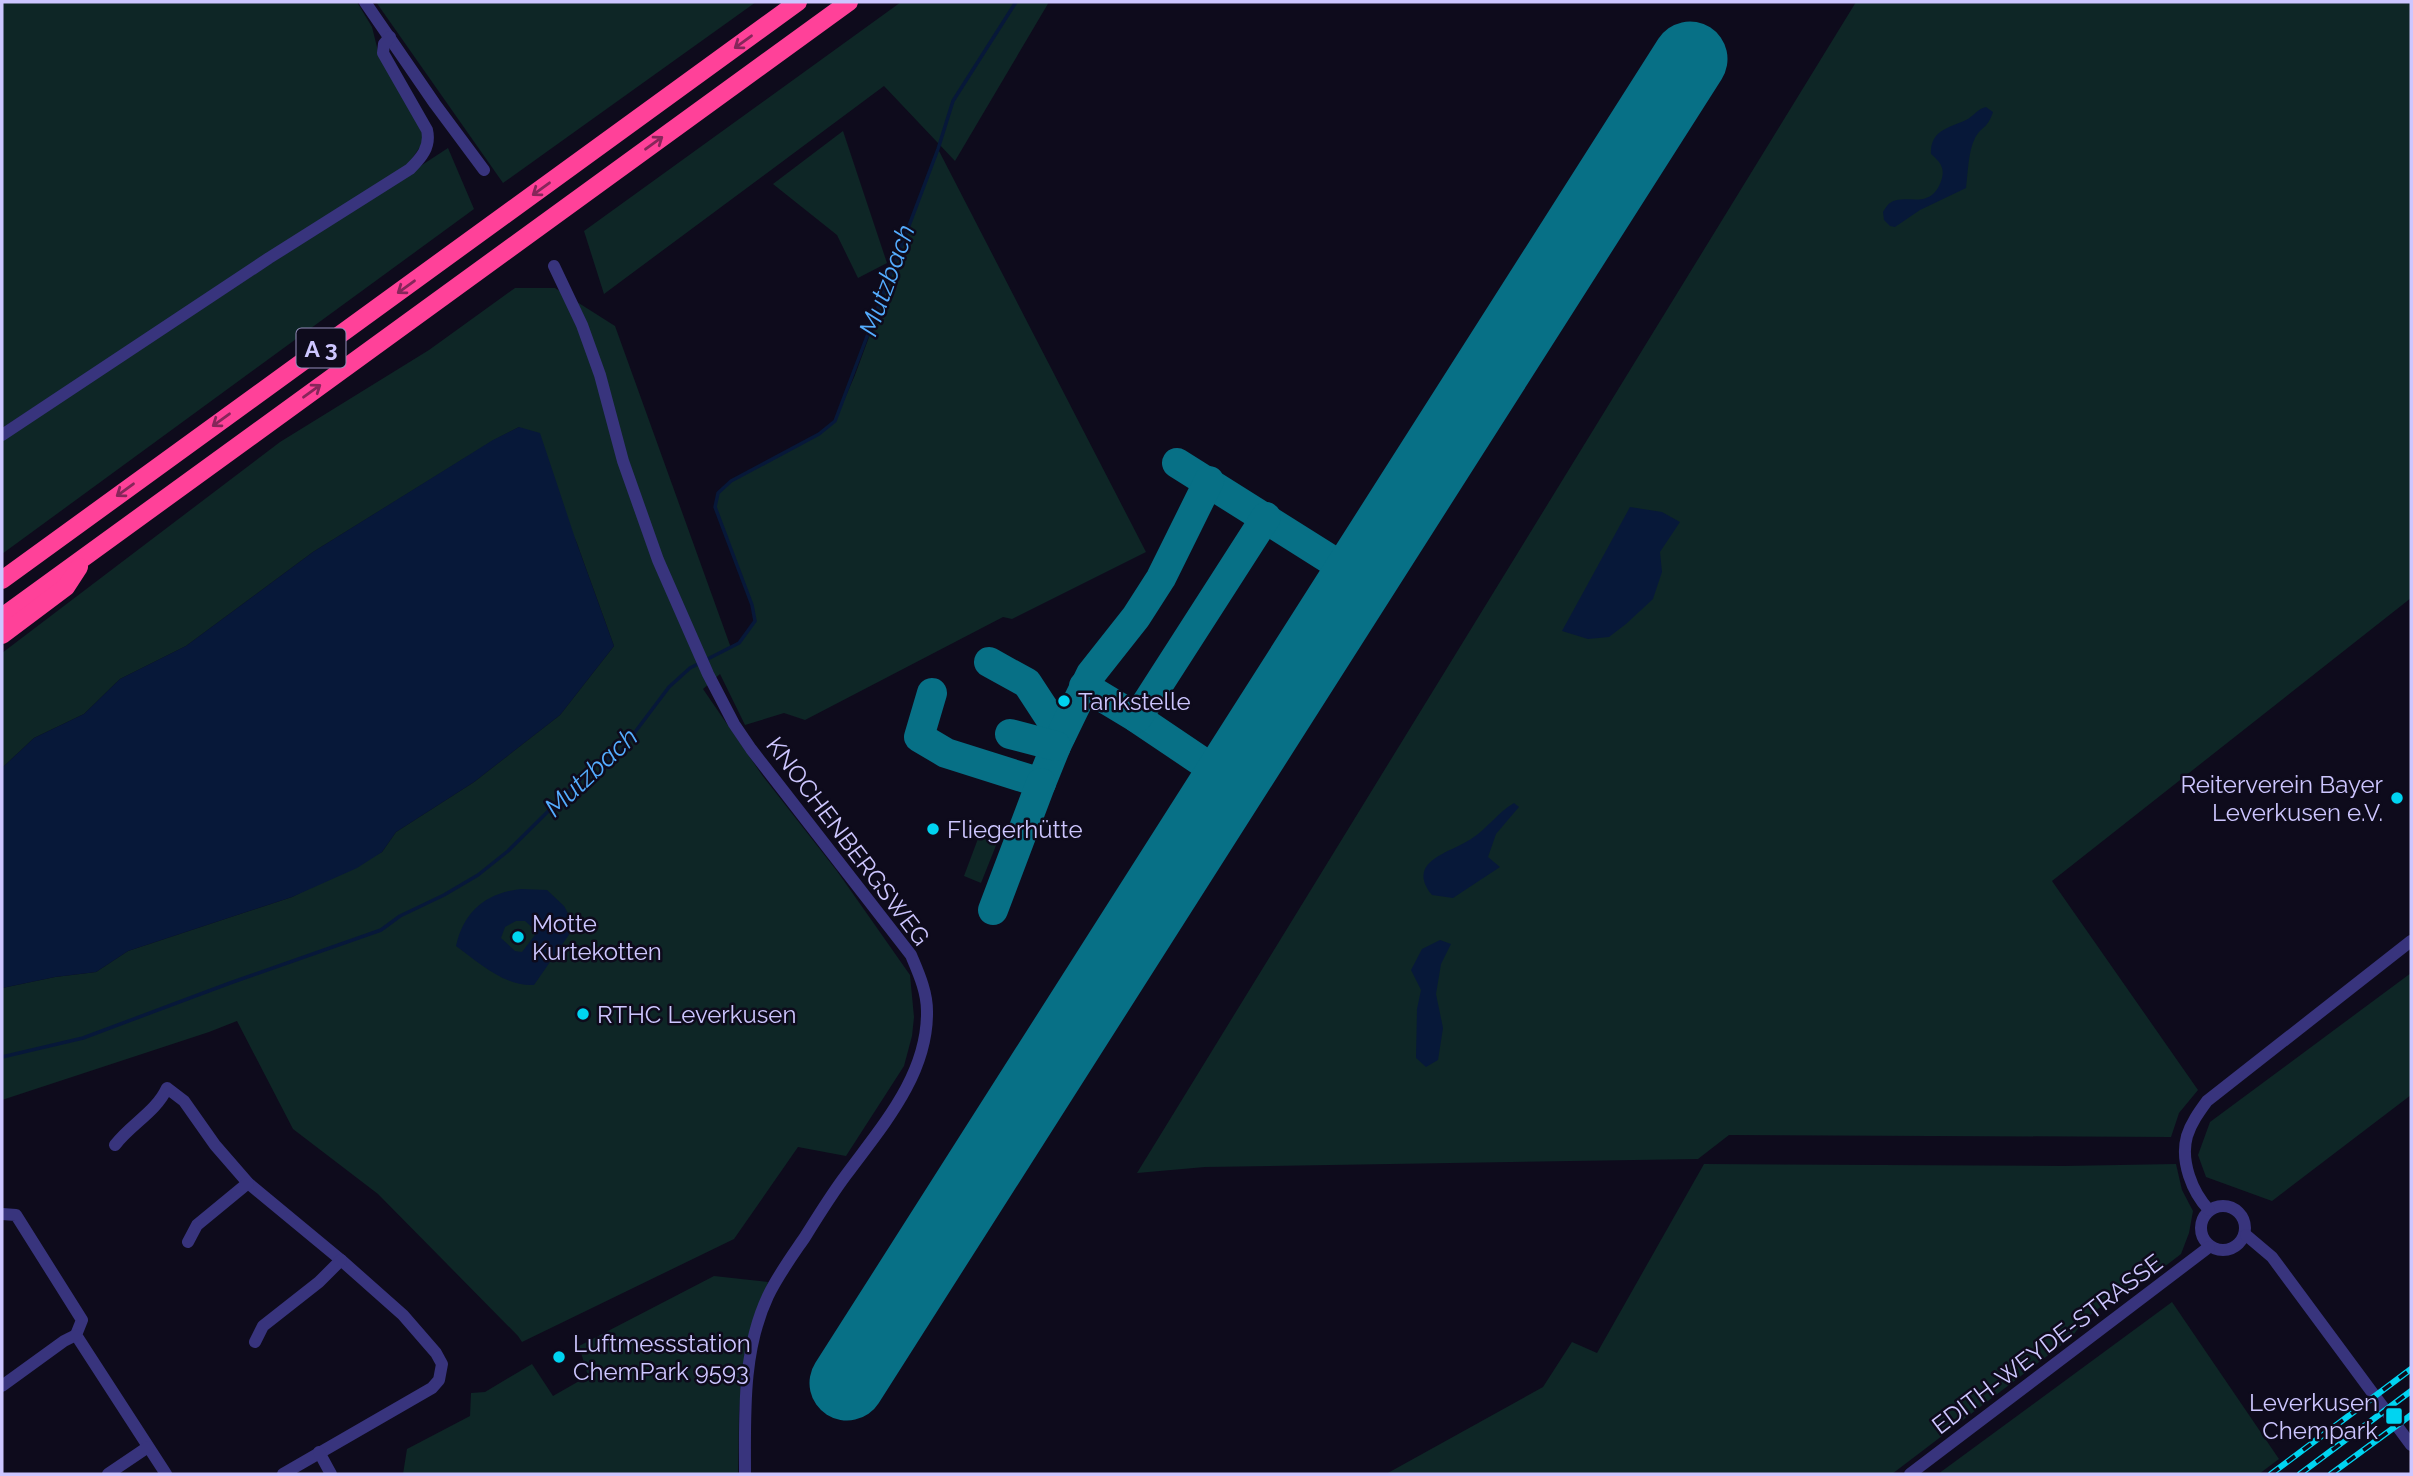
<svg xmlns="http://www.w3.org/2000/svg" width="2413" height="1476" viewBox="0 0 2413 1476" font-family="Raleway,sans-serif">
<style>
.green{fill:#0e2626}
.water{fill:#071839;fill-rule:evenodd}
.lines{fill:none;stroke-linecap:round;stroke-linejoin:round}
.stream{stroke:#071839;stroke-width:3.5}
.taxiway{stroke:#077086;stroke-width:30}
.runway{stroke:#077086;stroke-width:75}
.minor{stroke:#38347d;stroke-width:12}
.highway{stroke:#ff4199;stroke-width:18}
.rail-casing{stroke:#00d4f1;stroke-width:6}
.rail{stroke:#0e0b1c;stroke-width:3.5;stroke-dasharray:10;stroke-linecap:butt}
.oneway{stroke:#86265a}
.poi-dot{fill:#00d4f1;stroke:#0e0b1c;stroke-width:2.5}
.labels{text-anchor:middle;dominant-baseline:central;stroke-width:5;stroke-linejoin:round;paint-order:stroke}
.shield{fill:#0e0b1c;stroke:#948ebb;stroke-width:2}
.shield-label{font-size:23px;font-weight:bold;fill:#cdc6ff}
.poi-label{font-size:24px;fill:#cdc6ff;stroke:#0e0b1c;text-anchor:start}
.street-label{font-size:24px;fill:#cdc6ff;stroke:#0e0b1c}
.water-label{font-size:26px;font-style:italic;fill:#54adff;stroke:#0e0b1c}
</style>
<rect width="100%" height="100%" fill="#0e0b1c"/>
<g class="green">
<polygon points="2,2 357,2 372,27 379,55 420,126 424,141 407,166 2,428"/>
<polygon points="376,2 756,2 503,183"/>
<polygon points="901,2 1049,2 955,161 884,86 604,294 584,231"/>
<polygon points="1856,2 2411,2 2411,598 2052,881 2198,1090 2179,1113 2171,1137 1729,1135 1698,1159 1205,1167 1137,1173"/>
<polygon points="843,131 887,263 858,278 837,235 773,184"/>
<polygon points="448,148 474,209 2,554 2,439"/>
<polygon points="938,149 1146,552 1012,619 1003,617 805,720 784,713 745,725 720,674 703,689 762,775 837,871 910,975 914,1017 912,1036 904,1066 846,1156 798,1147 734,1239 522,1342 518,1336 378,1194 293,1129 237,1021 209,1032 2,1100 2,988 55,977 96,972 128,951 292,897 382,852 396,832 474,782 560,715 614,646 576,541 519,427 494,440 313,552 186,646 120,679 84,714 34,738 2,768 2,653 280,442 429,350 515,288 555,288 615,326 731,648 739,643 755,621 752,605 715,507 718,493 731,481 819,434 835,421 855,375"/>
<polygon points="979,836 997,843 981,883 964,876"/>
<polygon points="2411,973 2411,1095 2272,1201 2206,1177 2198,1155 2210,1122"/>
<polygon points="1704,1164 2063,1166 2176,1164 2182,1190 2193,1211 2189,1233 2181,1254 2146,1281 2109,1300 2084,1320 2072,1337 1892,1474 1386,1474 1543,1387 1572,1342 1597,1353"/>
<polygon points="714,1276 768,1282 745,1352 739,1411 738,1474 403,1474 407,1449 470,1416 471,1393 485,1392 532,1364 553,1396 588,1376 579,1346"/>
<polygon points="2172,1302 2279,1459 2259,1474 1938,1474"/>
</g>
<g class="water">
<path d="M 1986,107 L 1993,112 C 1987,130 1981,126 1975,138 C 1968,152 1968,173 1966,188 L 1920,210 L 1895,227 L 1890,226 L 1884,220 L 1883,212 C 1884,210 1888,204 1890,203 C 1905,192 1932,213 1942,178 C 1945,167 1939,161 1931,154 C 1930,130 1949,128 1966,120 C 1974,116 1977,109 1986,107 Z"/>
<polygon points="519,427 540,433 576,541 614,646 560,715 474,782 396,832 382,852 357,868 292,897 128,951 96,972 55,977 2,988 2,768 34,738 84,714 120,679 186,646 313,552 493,440"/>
<polygon points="1630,507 1662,512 1680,522 1660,552 1662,572 1653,599 1626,624 1609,637 1588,639 1562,631"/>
<path d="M 1514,803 L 1519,807 L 1496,834 L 1488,857 L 1500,867 L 1453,898 L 1432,895 C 1405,861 1450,853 1471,839 C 1487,829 1498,812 1514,803 Z"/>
<path d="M 521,889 L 547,890 L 564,906 L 575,926 L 534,985 C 505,987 478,962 456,946 C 464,911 486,893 521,889 ZM 516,921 L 525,921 L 534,929 L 535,935 L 522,952 L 515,951 L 501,938 L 505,927 Z"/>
<polygon points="1440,940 1451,944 1441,964 1436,994 1443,1028 1438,1060 1426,1067 1416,1058 1417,1009 1421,990 1411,970 1422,949"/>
</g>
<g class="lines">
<polyline class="stream" points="2,1057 83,1038 230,983 381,930 400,916 444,895 478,875 508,851 595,765 620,752 669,687 690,668 739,643 755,621 752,605 715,507 718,493 731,481 819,434 835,421 938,149 953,101 1016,2"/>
<g class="taxiway">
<polyline points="1177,463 1358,577"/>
<polyline points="989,662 1027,683 1061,735"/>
<polyline points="1084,686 1137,718 1229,780"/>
<polyline points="932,693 919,737 946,753 1041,783 1056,746 1091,674 1136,617 1161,578 1209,481"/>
<polyline points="1137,718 1266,517"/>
<polyline points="1010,734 1056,746"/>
<polyline points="993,910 1041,783"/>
</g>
<polyline class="runway" points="847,1383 1690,59"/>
<g class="minor">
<polyline points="365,2 435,104 484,170"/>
<path d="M 554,266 L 582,325 L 600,375 L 623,461 L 658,560 L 708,674 L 734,724 L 751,749 L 911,955 C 918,972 927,991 927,1011 C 928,1075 882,1126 846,1175 C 831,1195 818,1216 805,1237 C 792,1256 778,1275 768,1296 C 742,1351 745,1415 745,1474"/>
<path d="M 2,435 L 269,258 L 410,169 C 421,158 431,147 427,130 L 383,53 L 384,44 L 390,37"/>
<path d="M 115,1145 C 131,1124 156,1112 167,1088 L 184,1101 L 215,1145 L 248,1183 L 341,1260 L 403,1315 L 436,1353 L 442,1364 L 439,1380 L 432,1388 L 283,1474"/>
<circle cx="2223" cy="1228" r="22"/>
<path d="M 2209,1210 C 2192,1192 2180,1161 2187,1136 C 2191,1123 2199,1112 2207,1101 L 2411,941"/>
<polyline points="2,1214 16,1215 82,1320 76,1335 166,1474"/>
<polyline points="2246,1235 2272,1257 2411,1445"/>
<polyline points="188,1242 197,1225 248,1183"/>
<polyline points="255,1342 263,1326 319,1282 341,1260"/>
<polyline points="2,1386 64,1341 76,1335"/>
<polyline points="319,1452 331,1474"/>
<polyline points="108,1474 148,1447"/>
<polyline points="1910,1474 2209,1247"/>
</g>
<g class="highway">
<polyline points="2,580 798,2"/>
<polyline points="2,617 849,2"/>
<polyline points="2,635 66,587 79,567"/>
</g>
<defs>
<g id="rail">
<polyline points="2271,1474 2411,1369"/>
<polyline points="2300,1474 2411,1391"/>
<polyline points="2331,1474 2411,1415"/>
</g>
</defs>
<use href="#rail" class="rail-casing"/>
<use href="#rail" class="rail"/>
</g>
<defs><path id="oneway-shaft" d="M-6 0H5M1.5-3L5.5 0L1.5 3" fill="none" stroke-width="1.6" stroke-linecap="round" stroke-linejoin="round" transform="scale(1.75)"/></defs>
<g class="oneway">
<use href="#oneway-shaft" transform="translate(743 42) rotate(144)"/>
<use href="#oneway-shaft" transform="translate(654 143) rotate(-36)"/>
<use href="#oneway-shaft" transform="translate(541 189) rotate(144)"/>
<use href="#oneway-shaft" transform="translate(406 287) rotate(144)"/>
<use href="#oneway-shaft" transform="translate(312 391) rotate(-36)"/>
<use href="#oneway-shaft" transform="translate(221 420) rotate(144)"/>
<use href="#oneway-shaft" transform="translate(125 490) rotate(144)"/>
</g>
<g class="poi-dot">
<circle cx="1064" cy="701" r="7"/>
<circle cx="2397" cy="798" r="7"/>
<circle cx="933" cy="829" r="7"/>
<circle cx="518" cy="937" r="7"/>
<circle cx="583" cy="1014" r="7"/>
<circle cx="559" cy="1357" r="7"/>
<rect x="2385" y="1407" width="18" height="18" rx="3.5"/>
</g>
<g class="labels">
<rect class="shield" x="296.5" y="328.5" width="49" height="39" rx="5"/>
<g class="shield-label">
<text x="321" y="348">A 3</text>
</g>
<g class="poi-label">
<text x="1078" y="701">Tankstelle</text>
<text x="2383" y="784" text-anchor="end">Reiterverein Bayer<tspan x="2383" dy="28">Leverkusen e.V.</tspan></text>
<text x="947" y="829">Fliegerhütte</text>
<text x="532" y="923">Motte<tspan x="532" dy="28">Kurtekotten</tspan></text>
<text x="597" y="1014">RTHC Leverkusen</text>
<text x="573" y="1343">Luftmessstation<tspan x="573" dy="28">ChemPark 9593</tspan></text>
<text x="2378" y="1402" text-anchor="end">Leverkusen<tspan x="2378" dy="28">Chempark</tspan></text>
</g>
<g class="street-label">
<text transform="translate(848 841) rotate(53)">KNOCHENBERGSWEG</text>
<text transform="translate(2047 1344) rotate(-37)">EDITH-WEYDE-STRASSE</text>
</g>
<g class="water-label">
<text transform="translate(887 280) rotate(-70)">Mutzbach</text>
<text transform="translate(591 772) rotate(-43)">Mutzbach</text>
</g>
</g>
<rect width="2413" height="1476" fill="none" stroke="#cdc6ff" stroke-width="7"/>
</svg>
